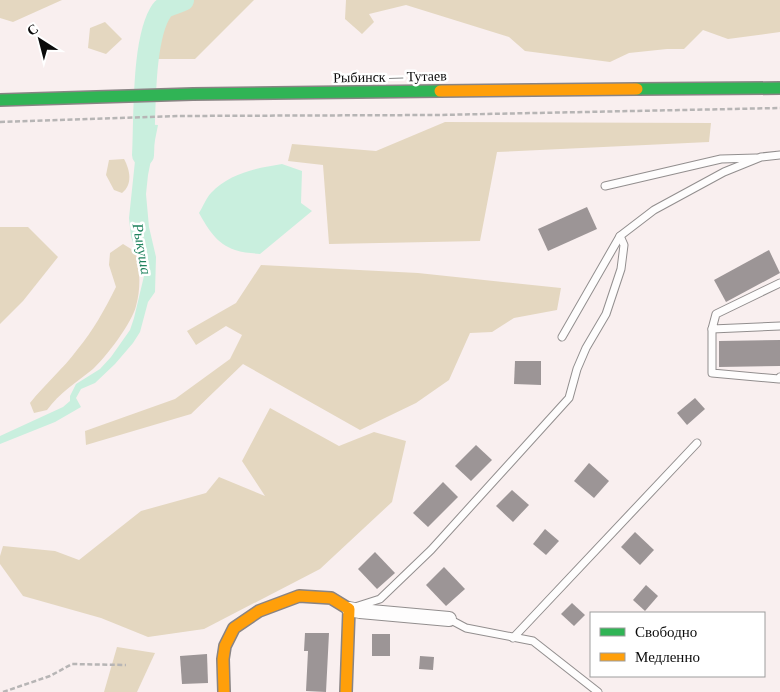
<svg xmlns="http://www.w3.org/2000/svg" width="780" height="692" viewBox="0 0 780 692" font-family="Georgia,serif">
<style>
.forest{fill:#e4d7c0}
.water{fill:#c9efde}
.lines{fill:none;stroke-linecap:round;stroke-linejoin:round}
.river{stroke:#c9efde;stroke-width:22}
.building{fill:#9c9596}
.lane-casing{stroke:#928e8e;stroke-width:9}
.street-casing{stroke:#928e8e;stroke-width:16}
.fast-casing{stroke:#898484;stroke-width:14}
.slow-casing{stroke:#898484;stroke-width:14}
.path{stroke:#b7b5b5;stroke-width:2.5;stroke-dasharray:5 2.5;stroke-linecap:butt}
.lane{stroke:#fefdfd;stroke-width:7}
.street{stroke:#fefdfd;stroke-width:14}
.fast{stroke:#30b455;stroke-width:11}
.slow{stroke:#ff9f0a;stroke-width:11}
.labels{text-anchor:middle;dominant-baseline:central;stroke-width:5;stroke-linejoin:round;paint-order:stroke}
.street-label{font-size:14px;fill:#0b0b0b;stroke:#fff}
.water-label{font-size:15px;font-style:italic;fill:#20825e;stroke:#fff}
</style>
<rect width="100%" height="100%" fill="#f9efef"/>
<g class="forest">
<polygon points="0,0 62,0 13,22 0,18"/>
<polygon points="176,0 254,0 195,59 152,59 157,10"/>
<polygon points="346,0 780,0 780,32 728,39 703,30 684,49 667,49 629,53 610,62 525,51 509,37 406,5 369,14 374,22 362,34 345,19"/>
<polygon points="105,22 122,39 106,54 88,48 90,28"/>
<polygon points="445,122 711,123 709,142 497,152 480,241 329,244 323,165 288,161 292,144 376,151"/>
<path d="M 124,159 C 130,170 133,184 122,193 L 114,190 L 106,175 L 109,160 Z"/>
<polygon points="0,227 28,227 58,257 23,301 0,324"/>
<path d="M 123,244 L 136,252 C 140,269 141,289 136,306 C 132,323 106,357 93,369 C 77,382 59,393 47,410 L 34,413 L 30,403 C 45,384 63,369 77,350 C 93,331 105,309 116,287 L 109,265 L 110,253 Z"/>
<polygon points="261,265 418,273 561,288 557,310 514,318 492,332 470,333 449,380 416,403 360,430 243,364 191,414 86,445 85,431 175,399 230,359 242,335 226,326 196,345 187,331 236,303"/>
<polygon points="270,408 339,446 374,432 406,441 392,502 320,569 204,629 148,637 101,618 23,596 0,564 0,556 3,546 55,551 79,560 141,511 206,493 219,477 265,496 242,461"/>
<polygon points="117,647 155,653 137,692 104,692"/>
</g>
<g class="water">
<polygon points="139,124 158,125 148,175 146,194 149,227 156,257 155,292 148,302 140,332 133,343 115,364 95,383 81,389 76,398 81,407 55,422 0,444 0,436 63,407 70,401 70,396 76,384 100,369 111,357 130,330 134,318 144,276 141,262 131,237 129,218 135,161 140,139"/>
<path d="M 282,164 L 302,171 L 301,203 L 312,211 L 260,254 C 252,253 243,253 235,250 C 217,244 208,229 199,213 C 203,207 206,198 211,193 C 230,173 257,168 282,164 Z"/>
</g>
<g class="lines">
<path class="river" d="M 143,155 C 145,119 142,38 162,10 C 166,5 177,3 183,0"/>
</g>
<g class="building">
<polygon points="587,207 597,229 548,251 538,229"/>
<polygon points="769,250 780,273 726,302 714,280"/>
<polygon points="780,340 780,366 719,367 719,341"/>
<polygon points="515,361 541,361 541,385 514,384"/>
<polygon points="695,398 705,409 687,425 677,413"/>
<polygon points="476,445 492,460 471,481 455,466"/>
<polygon points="589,463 609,481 594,498 574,481"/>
<polygon points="443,482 458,497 428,527 413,513"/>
<polygon points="512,490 529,505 513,522 496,506"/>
<polygon points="545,529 559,541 546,555 533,544"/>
<polygon points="635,532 654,550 640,565 621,547"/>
<polygon points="375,552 395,573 377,589 358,569"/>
<polygon points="444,567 465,589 446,606 426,585"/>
<polygon points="646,585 658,596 645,611 633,600"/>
<polygon points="572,603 585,615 574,626 561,614"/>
<polygon points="305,633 329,633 326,692 306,691 308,651 304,651"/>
<rect x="372" y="634" width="18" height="22"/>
<polygon points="207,654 208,683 182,684 180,656"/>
<polygon points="420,656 434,657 433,670 419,669"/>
</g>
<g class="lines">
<defs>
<g id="lane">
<polyline points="605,186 721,159 756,158"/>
<polyline points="780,283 716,314 712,329 780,326"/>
<polyline points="712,329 712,373 779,379 780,377"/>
<polyline points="562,337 620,236 654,210 724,172 761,157 780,155"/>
<polyline points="355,607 380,599 431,550 569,398 577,369 586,348 606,314 621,269 624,245 620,236"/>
<polyline points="449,619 466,628 533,641 598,692"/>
<polyline points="513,638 697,443"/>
</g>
<polyline id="street" points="349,609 360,611 449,619"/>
<g id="fast">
<polyline points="637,89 780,88"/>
<polyline points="0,100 193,94 440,91"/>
</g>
<g id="slow">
<polyline points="440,91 637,89"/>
<polyline points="224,692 223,659 225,646 234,628 259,611 299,596 331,598 349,609 346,692"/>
</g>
</defs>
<use href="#lane" class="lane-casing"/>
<use href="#street" class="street-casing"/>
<use href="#fast" class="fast-casing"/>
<use href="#slow" class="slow-casing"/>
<g class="path">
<polyline points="0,122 177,116 437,115 780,108"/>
<polyline points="3,692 50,676 72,664 126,665"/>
</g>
<use href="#lane" class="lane"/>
<use href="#street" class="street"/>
<use href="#fast" class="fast"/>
<use href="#slow" class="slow"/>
</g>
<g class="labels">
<g class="street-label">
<text transform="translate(390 77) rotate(-1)">Рыбинск — Тутаев</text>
</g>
<g class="water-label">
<text transform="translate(142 249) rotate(80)">Рыкуша</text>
</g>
</g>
<rect x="590" y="612" width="175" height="65" fill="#ffffff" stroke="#9d9d9d"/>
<rect x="600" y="628" width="25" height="8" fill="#30b455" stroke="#9d9d9d"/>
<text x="635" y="637" font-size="15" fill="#0b0b0b">Свободно</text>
<rect x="600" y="653" width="25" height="8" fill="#ff9f0a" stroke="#9d9d9d"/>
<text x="635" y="662" font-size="15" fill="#0b0b0b">Медленно</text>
<g transform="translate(40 40) rotate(324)" stroke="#ffffff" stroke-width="4" paint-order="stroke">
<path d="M0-4L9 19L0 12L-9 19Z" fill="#0b0b0b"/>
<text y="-8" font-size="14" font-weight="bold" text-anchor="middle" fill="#0b0b0b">С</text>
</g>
</svg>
